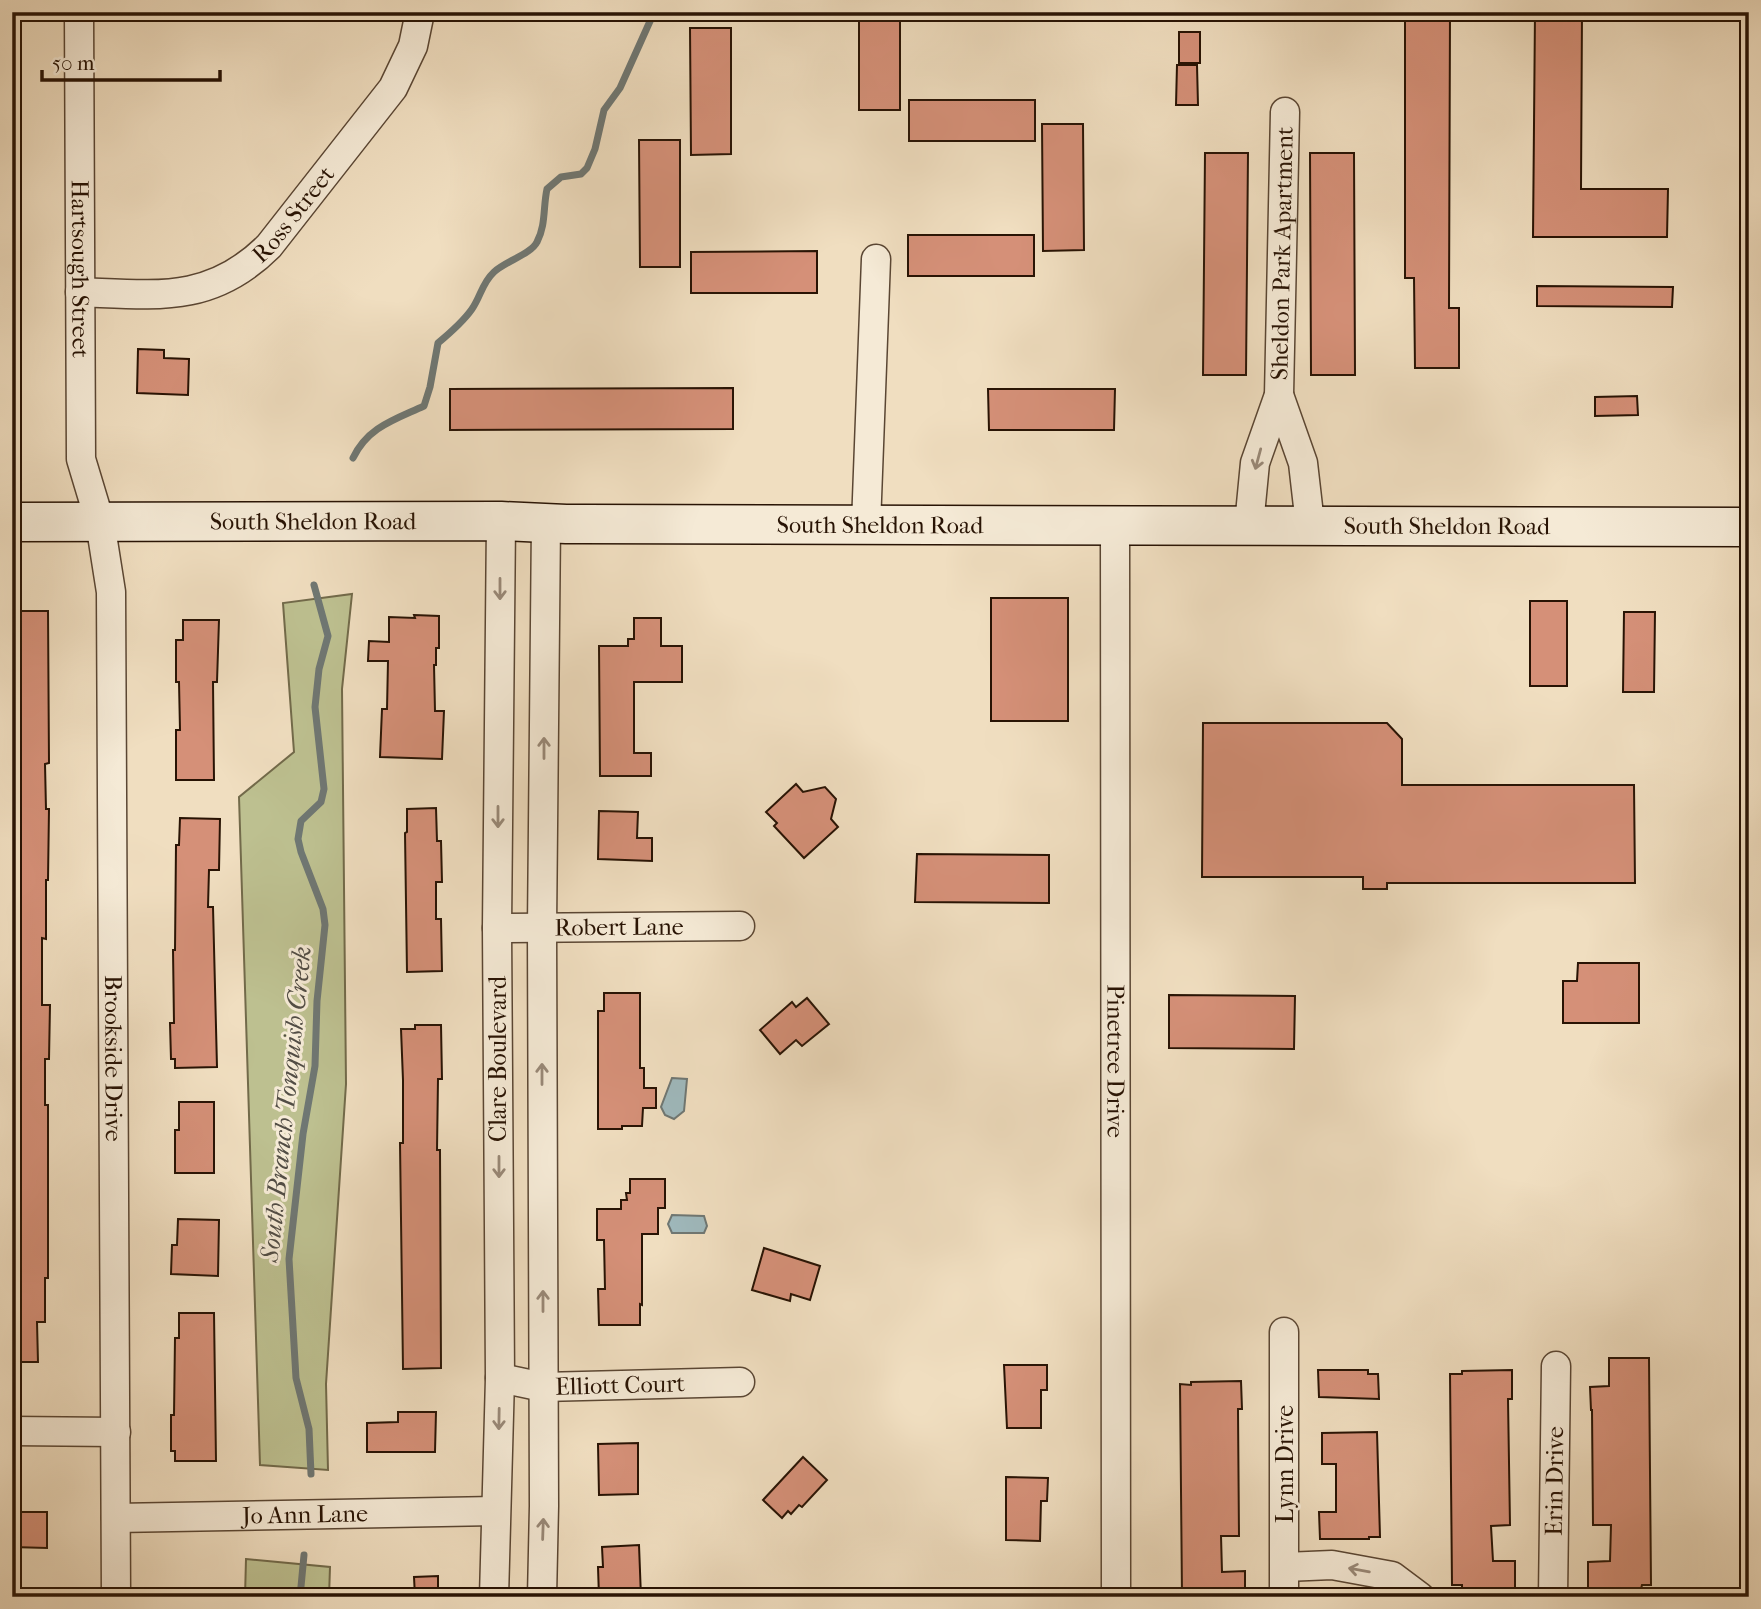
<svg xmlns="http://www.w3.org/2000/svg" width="1761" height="1609" viewBox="0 0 1761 1609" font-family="'IM FELL French Canon',serif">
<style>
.green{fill:#bdc090;stroke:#726a4a;stroke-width:2}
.water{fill:#9fb9bd;stroke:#6f7773;stroke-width:2}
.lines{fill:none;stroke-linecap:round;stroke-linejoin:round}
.stream{stroke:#6f7773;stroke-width:7}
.building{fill:#d59078;stroke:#281304;stroke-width:2}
.street-casing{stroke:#5a4633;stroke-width:31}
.secondary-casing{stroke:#281304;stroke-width:41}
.street{stroke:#f5ead6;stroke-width:28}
.secondary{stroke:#f5ead6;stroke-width:38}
.oneway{stroke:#998978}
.labels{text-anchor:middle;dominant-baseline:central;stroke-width:6;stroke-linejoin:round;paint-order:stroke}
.street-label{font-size:24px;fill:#281304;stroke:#f5ead6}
.water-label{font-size:26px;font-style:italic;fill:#524d45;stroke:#f5ead6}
</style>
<rect width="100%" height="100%" fill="#f0dec0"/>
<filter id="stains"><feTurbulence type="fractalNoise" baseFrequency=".00286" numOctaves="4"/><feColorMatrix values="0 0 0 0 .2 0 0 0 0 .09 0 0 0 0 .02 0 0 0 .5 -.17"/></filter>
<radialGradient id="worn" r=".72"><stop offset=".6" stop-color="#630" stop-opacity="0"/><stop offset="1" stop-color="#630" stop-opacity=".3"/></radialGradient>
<g class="green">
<polygon points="352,594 342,689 346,1084 326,1384 328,1470 260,1465 239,797 294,752 283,603"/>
<polygon points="246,1559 330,1567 329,1597 245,1597"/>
</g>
<g class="water">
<polygon points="672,1078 687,1079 684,1111 674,1119 665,1115 661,1107"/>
<polygon points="672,1215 704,1216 707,1226 704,1233 672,1233 668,1224"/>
</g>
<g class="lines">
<g class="stream">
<path d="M 353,458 C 368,427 394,420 424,406 L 430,387 L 438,343 C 450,333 463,322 472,309 C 481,296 482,283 494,272 C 506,261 531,254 537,242 C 546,225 543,207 547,189 L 561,177 L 581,174 L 587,168 L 595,149 L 604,110 L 620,88 L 651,19 L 657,12"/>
<polyline points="311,1474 309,1429 296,1378 289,1259 303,1134 315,1066 317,1001 325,925 323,909 301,852 298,839 301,821 321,802 324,789 315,707 319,669 328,636 314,585"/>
<polyline points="300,1597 304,1555"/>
</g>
</g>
<g class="building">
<rect x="859" y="12" width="41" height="98"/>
<polygon points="1405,12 1450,12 1449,308 1459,308 1459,368 1415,368 1414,278 1405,278"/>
<polygon points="1535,12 1582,12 1581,189 1668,189 1667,237 1533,237"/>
<polygon points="690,28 731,28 731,154 691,155"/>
<rect x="1179" y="32" width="21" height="31"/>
<polygon points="1177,65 1197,65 1198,105 1176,105"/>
<rect x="909" y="100" width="126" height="41"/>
<polygon points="1042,124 1083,124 1084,250 1043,251"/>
<polygon points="639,140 680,140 680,267 640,267"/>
<polygon points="1205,153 1248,153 1246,375 1203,375"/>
<polygon points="1310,153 1354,153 1355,375 1311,375"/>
<rect x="908" y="235" width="126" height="41"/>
<polygon points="817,251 817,293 691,293 691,252"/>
<polygon points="1537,286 1673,287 1672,307 1537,306"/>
<polygon points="138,349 164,350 164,358 189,359 188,395 137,393"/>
<polygon points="733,388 733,429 450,430 450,389"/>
<polygon points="988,389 1115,389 1114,430 989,430"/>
<polygon points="1637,396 1638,415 1595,416 1595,397"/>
<rect x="991" y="598" width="77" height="123"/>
<rect x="1530" y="601" width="37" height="85"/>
<polygon points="12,611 48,611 49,763 45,764 46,809 49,809 48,880 46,880 46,939 42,938 42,1005 50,1005 49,1059 45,1059 45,1105 48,1105 48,1278 45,1278 45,1322 37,1322 38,1362 12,1362"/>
<polygon points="1624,612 1655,612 1654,692 1623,692"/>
<polygon points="414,615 439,616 439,648 436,648 436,665 434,665 435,711 444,711 442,759 380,757 382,709 387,709 388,661 368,661 369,641 389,642 389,617 415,618"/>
<polygon points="634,618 661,618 661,646 682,646 682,682 634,682 634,753 651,753 651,776 600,776 599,646 628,646 628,639 634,639"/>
<polygon points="183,620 219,620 217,682 213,682 214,780 176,780 176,730 180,730 179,682 176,682 176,640 183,640"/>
<polygon points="1203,723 1387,723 1402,739 1402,785 1634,785 1635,883 1387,883 1387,889 1363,889 1363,877 1202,877"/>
<polygon points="796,784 803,792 825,787 836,799 831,819 838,827 804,858 774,826 777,823 766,812"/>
<polygon points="436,808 437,841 441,841 442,882 436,882 436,919 441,919 442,971 407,972 405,833 407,832 407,809"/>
<polygon points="599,811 638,812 637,838 652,838 652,861 598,859"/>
<polygon points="180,818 220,819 219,870 209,870 208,907 213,907 217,1067 175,1068 175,1059 171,1059 170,1023 174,1023 173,950 175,950 176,845 179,845"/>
<polygon points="917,854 1049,855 1049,903 915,902"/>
<polygon points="1578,963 1639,963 1639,1023 1563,1023 1563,981 1577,981"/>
<polygon points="604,993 640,993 640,1068 644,1068 644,1088 656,1088 656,1108 643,1108 642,1126 622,1126 622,1129 598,1129 598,1011 604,1011"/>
<polygon points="1169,995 1295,996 1294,1049 1169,1048"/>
<polygon points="807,998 829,1024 802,1046 796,1040 780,1054 760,1030 792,1002 796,1007"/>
<polygon points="415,1025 441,1025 442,1079 438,1079 437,1150 440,1150 441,1368 403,1369 400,1143 403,1143 403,1080 401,1029 415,1029"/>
<polygon points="179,1102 214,1102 214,1173 175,1173 175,1130 179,1130"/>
<polygon points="630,1179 665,1179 665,1208 658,1208 658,1234 642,1234 642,1305 640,1304 640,1325 599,1325 598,1289 605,1289 604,1240 597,1240 597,1209 621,1209 621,1200 627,1200 626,1193 630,1193"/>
<polygon points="178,1219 219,1220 218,1276 171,1274 172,1245 177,1245"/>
<polygon points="764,1248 820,1266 810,1300 791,1294 790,1301 752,1290"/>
<polygon points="179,1313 214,1313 216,1461 175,1461 175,1451 171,1451 171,1415 174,1415 175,1338 179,1338"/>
<polygon points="1609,1358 1649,1358 1651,1585 1642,1585 1641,1589 1588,1590 1588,1562 1610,1561 1611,1525 1593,1525 1592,1410 1591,1410 1590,1387 1609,1386"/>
<polygon points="1004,1365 1047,1365 1047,1390 1041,1390 1041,1428 1007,1428"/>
<polygon points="1318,1370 1368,1370 1368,1374 1378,1374 1379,1399 1319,1397"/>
<polygon points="1512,1370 1512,1399 1508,1399 1510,1525 1491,1526 1493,1561 1515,1561 1515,1589 1462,1590 1462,1585 1452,1585 1450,1374 1462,1374 1462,1371"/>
<polygon points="1241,1381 1242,1409 1238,1409 1239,1536 1221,1536 1222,1572 1245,1571 1245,1597 1182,1596 1180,1384 1191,1385 1191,1382"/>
<polygon points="398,1412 436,1412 435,1452 367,1452 367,1423 398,1422"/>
<polygon points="1377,1432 1380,1537 1369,1537 1369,1539 1320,1539 1319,1512 1336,1512 1336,1464 1322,1464 1322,1433"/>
<polygon points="638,1443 638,1494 599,1495 598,1444"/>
<polygon points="803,1457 827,1480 802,1507 799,1505 791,1514 788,1511 782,1518 763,1500"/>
<polygon points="1006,1477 1048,1478 1047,1501 1041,1501 1040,1541 1006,1540"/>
<polygon points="12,1512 47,1512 47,1548 12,1547"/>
<polygon points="639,1545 641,1597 599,1597 598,1567 603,1567 602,1547"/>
<polygon points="438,1576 438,1597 415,1597 414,1577"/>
</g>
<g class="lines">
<defs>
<g id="street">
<path id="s1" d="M 79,12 L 81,459 L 100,522 L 111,592 L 116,1597"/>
<path id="s2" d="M 80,292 C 156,295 211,304 269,246 L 393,88 L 413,46 L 420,12"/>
<polyline points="1279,395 1303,463 1310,524"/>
<polyline points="866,525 876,259"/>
<path id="s3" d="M 1115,525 L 1116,1597"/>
<path id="s4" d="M 1249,525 L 1255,463 L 1279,395 L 1285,112"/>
<path id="s5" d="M 497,928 L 740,926"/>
<polyline points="1284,1332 1284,1597"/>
<path id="s6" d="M 500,1378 L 543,1387 L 740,1382"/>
<polyline points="12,1431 116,1432"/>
<path id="s7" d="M 116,1518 L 495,1511"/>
<polyline points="1285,1567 1332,1565 1392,1576 1420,1597"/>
<polyline points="494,1597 500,1378 497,928 501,521"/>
<polyline points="542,1597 544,1506 542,928 546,522"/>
<path id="s8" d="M 1553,1597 L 1556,1366"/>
</g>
<g id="secondary">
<path id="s9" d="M 12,522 L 501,521 L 566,524 C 960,526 1354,525 1749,527"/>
</g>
</defs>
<use href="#street" class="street-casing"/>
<use href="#secondary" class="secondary-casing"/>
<use href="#street" class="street"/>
<use href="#secondary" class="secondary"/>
</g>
<defs><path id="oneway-shaft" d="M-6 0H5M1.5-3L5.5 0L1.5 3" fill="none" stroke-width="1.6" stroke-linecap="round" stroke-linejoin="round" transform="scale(1.75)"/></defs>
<g class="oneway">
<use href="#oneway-shaft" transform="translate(1258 459) rotate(105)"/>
<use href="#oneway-shaft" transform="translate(500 589) rotate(90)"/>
<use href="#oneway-shaft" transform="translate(544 748) rotate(-90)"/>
<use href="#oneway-shaft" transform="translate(498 817) rotate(90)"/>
<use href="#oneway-shaft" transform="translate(542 1074) rotate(-90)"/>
<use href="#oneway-shaft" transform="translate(499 1167) rotate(90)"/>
<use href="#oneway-shaft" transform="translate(543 1301) rotate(-90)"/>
<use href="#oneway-shaft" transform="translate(499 1419) rotate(91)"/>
<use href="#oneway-shaft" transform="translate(543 1529) rotate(-88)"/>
<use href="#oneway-shaft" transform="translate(1359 1570) rotate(-170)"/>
</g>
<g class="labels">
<g class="street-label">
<text stroke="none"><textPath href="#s2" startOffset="242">Ross Street</textPath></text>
<text stroke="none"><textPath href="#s4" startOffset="276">Sheldon Park Apartment</textPath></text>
<text stroke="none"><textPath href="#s1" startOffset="257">Hartsough Street</textPath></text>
<text stroke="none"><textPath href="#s9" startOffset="301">South Sheldon Road</textPath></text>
<text stroke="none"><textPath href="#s9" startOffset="868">South Sheldon Road</textPath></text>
<text stroke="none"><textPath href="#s9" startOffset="1435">South Sheldon Road</textPath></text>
<text stroke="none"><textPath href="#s5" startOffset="122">Robert Lane</textPath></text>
<text stroke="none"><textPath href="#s1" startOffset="1050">Brookside Drive</textPath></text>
<text transform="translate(498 1059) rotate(-90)">Clare Boulevard</text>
<text stroke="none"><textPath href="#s3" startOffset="536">Pinetree Drive</textPath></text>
<text stroke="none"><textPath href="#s6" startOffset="121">Elliott Court</textPath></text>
<text transform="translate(1285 1464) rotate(-90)">Lynn Drive</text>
<text stroke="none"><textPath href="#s8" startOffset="116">Erin Drive</textPath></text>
<text stroke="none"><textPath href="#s7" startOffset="189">Jo Ann Lane</textPath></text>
</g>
<g class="water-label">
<text transform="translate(286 1104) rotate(-84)">South Branch Tonquish Creek</text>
</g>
</g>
<rect width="1761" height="1609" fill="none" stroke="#f0dec0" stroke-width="42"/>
<rect x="14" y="14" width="1733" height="1581" fill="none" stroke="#281304" stroke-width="3.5"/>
<rect x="21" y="21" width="1719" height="1567" fill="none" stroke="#281304" stroke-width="2"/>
<path d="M42 70v10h178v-10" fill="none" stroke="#281304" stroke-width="3.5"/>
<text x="52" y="70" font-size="21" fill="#281304" stroke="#f5ead6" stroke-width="5" paint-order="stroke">50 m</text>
<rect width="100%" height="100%" filter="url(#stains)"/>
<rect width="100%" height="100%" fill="url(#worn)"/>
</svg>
